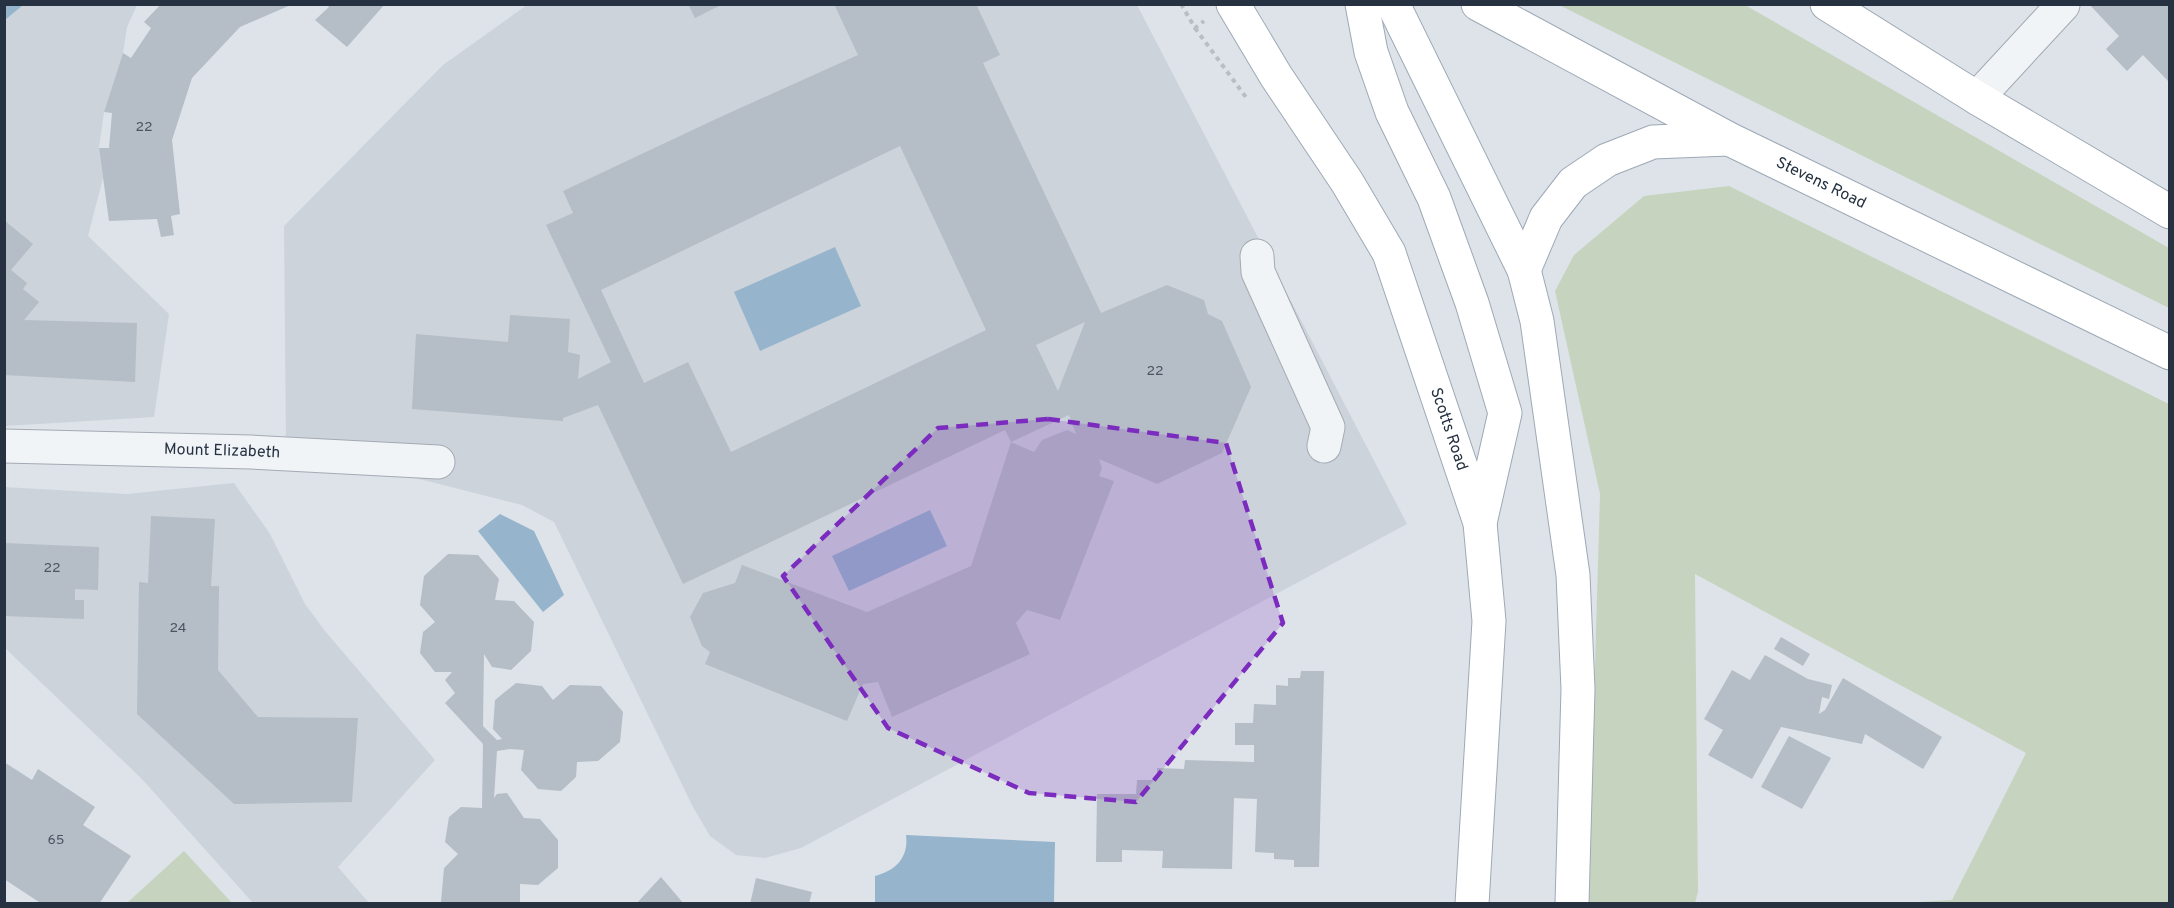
<svg xmlns="http://www.w3.org/2000/svg" width="2174" height="908" viewBox="0 0 2174 908" font-family="Overpass,sans-serif">
<style>
.built{fill:#ccd3db}
.green{fill:#c6d4bf}
.water{fill:#96b5cc}
.building{fill:#b5bdc6;fill-rule:evenodd}
.lines{fill:none;stroke-linecap:round;stroke-linejoin:round}
.minor-casing{stroke:#a3aab3;stroke-width:35}
.major-casing{stroke:#9da9b6;stroke-width:35}
.path{stroke:#b8bec4;stroke-width:4;stroke-dasharray:4.5 4.5;stroke-linecap:butt}
.minor{stroke:#f1f4f7;stroke-width:33}
.major{stroke:#fff;stroke-width:33}
.marked{fill:#7b2cbf;fill-opacity:0.2;stroke:#7b2cbf;stroke-width:4.5;stroke-dasharray:12 8;stroke-linejoin:round}
.labels{text-anchor:middle;dominant-baseline:central;stroke-width:4.5;stroke-linejoin:round;paint-order:stroke}
.number-label{font-size:14px;fill:#4a5562}
.street-label{font-size:16px;fill:#263241;stroke:#eef2f6}
</style>
<rect width="100%" height="100%" fill="#dee3e9"/>
<g class="built">
<polygon points="5,5 137,5 127,27 123,53 104,112 99,148 103,178 88,236 169,314 154,417 5,426"/>
<polygon points="527,5 1137,5 1407,524 801,848 765,858 736,855 710,836 693,807 554,522 522,505 286,445 284,226 443,65"/>
<polygon points="234,483 270,534 305,604 325,631 435,760 338,867 369,903 253,903 141,778 5,648 4,487 127,494"/>
</g>
<g class="green">
<polygon points="1559,5 1745,5 2169,248 2169,308"/>
<polygon points="1729,186 2169,404 2169,903 1902,903 1952,900 2026,753 1695,574 1698,892 1695,903 1588,903 1600,494 1555,291 1574,255 1644,196"/>
<polygon points="184,851 232,903 127,903"/>
</g>
<g class="water">
<polygon points="5,4 23,4 23,5 5,20"/>
<polygon points="835,247 861,306 760,351 734,292"/>
<polygon points="930,510 947,546 849,591 832,556"/>
<polygon points="500,514 534,531 564,595 543,612 478,531"/>
<path d="M 906,835 L 1055,842 L 1054,903 L 875,903 L 875,876 C 896,871 909,857 906,835 Z"/>
</g>
<g class="building">
<polygon points="161,4 293,4 240,27 192,78 172,140 180,214 171,216 174,235 161,237 157,219 109,221 99,148 109,148 112,113 104,112 123,53 131,58 151,28 144,22"/>
<polygon points="326,4 385,4 347,47 315,20 329,7"/>
<polygon points="688,4 723,4 695,18"/>
<path d="M 834,4 L 976,4 L 1000,55 L 983,63 L 1101,313 L 1167,285 L 1204,300 L 1208,314 L 1222,321 L 1251,387 L 1222,453 L 1157,484 L 1099,459 L 1102,468 L 1099,476 L 1114,481 L 1060,620 L 1027,610 L 1016,623 L 1030,654 L 892,717 L 878,682 L 863,684 L 847,721 L 705,664 L 710,652 L 702,646 L 690,617 L 703,593 L 735,583 L 742,565 L 867,612 L 971,566 L 1011,442 L 1034,452 L 1042,440 L 1067,430 L 1076,434 L 1069,415 L 1011,442 L 1005,430 L 683,584 L 598,405 L 563,418 L 563,421 L 412,409 L 416,334 L 508,342 L 510,315 L 570,319 L 568,352 L 580,355 L 578,379 L 611,362 L 546,225 L 573,213 L 563,191 L 716,119 L 858,55 ZM 900,146 L 986,330 L 731,452 L 688,362 L 644,383 L 601,290 ZM 1085,322 L 1058,391 L 1036,345 Z"/>
<polygon points="2089,4 2170,4 2170,83 2143,55 2127,71 2106,49 2119,36"/>
<polygon points="4,220 33,244 11,270 27,283 23,289 39,302 24,320 137,323 135,382 4,375"/>
<polygon points="151,516 215,519 211,586 219,586 218,670 258,717 358,718 352,802 234,804 137,714 139,582 148,583"/>
<polygon points="4,543 99,547 98,590 75,589 75,600 84,600 84,619 4,616"/>
<polygon points="448,554 478,555 499,579 495,600 514,601 534,622 531,651 511,670 492,667 484,654 483,726 497,740 502,739 493,729 495,700 516,683 542,686 553,700 570,685 601,686 623,712 620,742 598,761 577,762 576,777 561,791 538,789 521,770 524,750 510,749 497,751 494,798 497,794 507,793 524,818 540,819 558,840 558,868 538,885 520,884 520,904 441,902 444,868 458,854 445,842 449,817 461,807 482,808 483,744 445,703 455,693 445,680 452,672 435,672 420,653 423,632 435,622 420,605 424,576"/>
<polygon points="1781,637 1810,654 1803,666 1774,649"/>
<polygon points="1765,655 1808,679 1832,685 1829,699 1822,697 1819,714 1825,710 1843,678 1942,737 1923,769 1865,734 1862,744 1781,727 1752,779 1708,755 1723,730 1704,719 1732,670 1750,680"/>
<polygon points="1301,671 1324,671 1319,867 1294,867 1294,860 1274,859 1274,853 1255,852 1257,799 1234,798 1232,869 1162,868 1163,851 1122,850 1122,862 1096,862 1097,794 1136,794 1137,780 1157,780 1157,768 1184,769 1185,760 1254,762 1254,745 1235,745 1235,723 1253,723 1254,704 1276,705 1276,685 1288,686 1288,678 1300,678"/>
<polygon points="1789,736 1831,758 1802,809 1761,787"/>
<polygon points="4,762 32,780 38,769 95,807 83,825 131,856 99,904 42,904 4,879"/>
<polygon points="661,877 684,904 636,904"/>
<polygon points="756,878 812,892 809,904 750,904"/>
</g>
<g class="lines">
<defs>
<g id="minor">
<polyline points="1977,98 2063,5"/>
<polyline points="1257,256 1258,272 1328,427 1324,446"/>
<path id="s1" d="M 4,446 L 251,452 L 438,462"/>
</g>
<g id="major">
<path id="s2" d="M 1233,4 L 1276,76 L 1347,182 L 1389,253 L 1480,523 L 1489,621 L 1472,904"/>
<polyline points="1362,4 1371,52 1392,112 1434,198 1472,303 1505,413 1480,523"/>
<polyline points="1393,4 1524,270 1537,321 1573,575 1578,689 1572,904"/>
<path id="s3" d="M 1478,4 L 1729,139 L 2170,353"/>
<polyline points="1827,4 1977,98 2170,212"/>
<polyline points="1524,270 1546,218 1573,183 1607,160 1653,142 1728,139"/>
</g>
</defs>
<use href="#minor" class="minor-casing"/>
<use href="#major" class="major-casing"/>
<g class="path">
<polyline points="1181,4 1195,28 1204,21"/>
<polyline points="1195,28 1248,100"/>
</g>
<use href="#minor" class="minor"/>
<use href="#major" class="major"/>
</g>
<path class="marked" d="M 1048,419 L 1226,443 L 1283,623 L 1136,802 L 1029,793 L 888,728 L 783,576 L 938,428 Z"/>
<g class="labels">
<g class="number-label">
<text x="144" y="127">22</text>
<text x="1155" y="371">22</text>
<text x="52" y="568">22</text>
<text x="178" y="628">24</text>
<text x="56" y="840">65</text>
</g>
<g class="street-label">
<text stroke="none"><textPath href="#s3" startOffset="387">Stevens Road</textPath></text>
<text stroke="none"><textPath href="#s2" startOffset="480">Scotts Road</textPath></text>
<text stroke="none"><textPath href="#s1" startOffset="218">Mount Elizabeth</textPath></text>
</g>
</g>
<rect width="2174" height="908" fill="none" stroke="#263241" stroke-width="12"/>
</svg>
